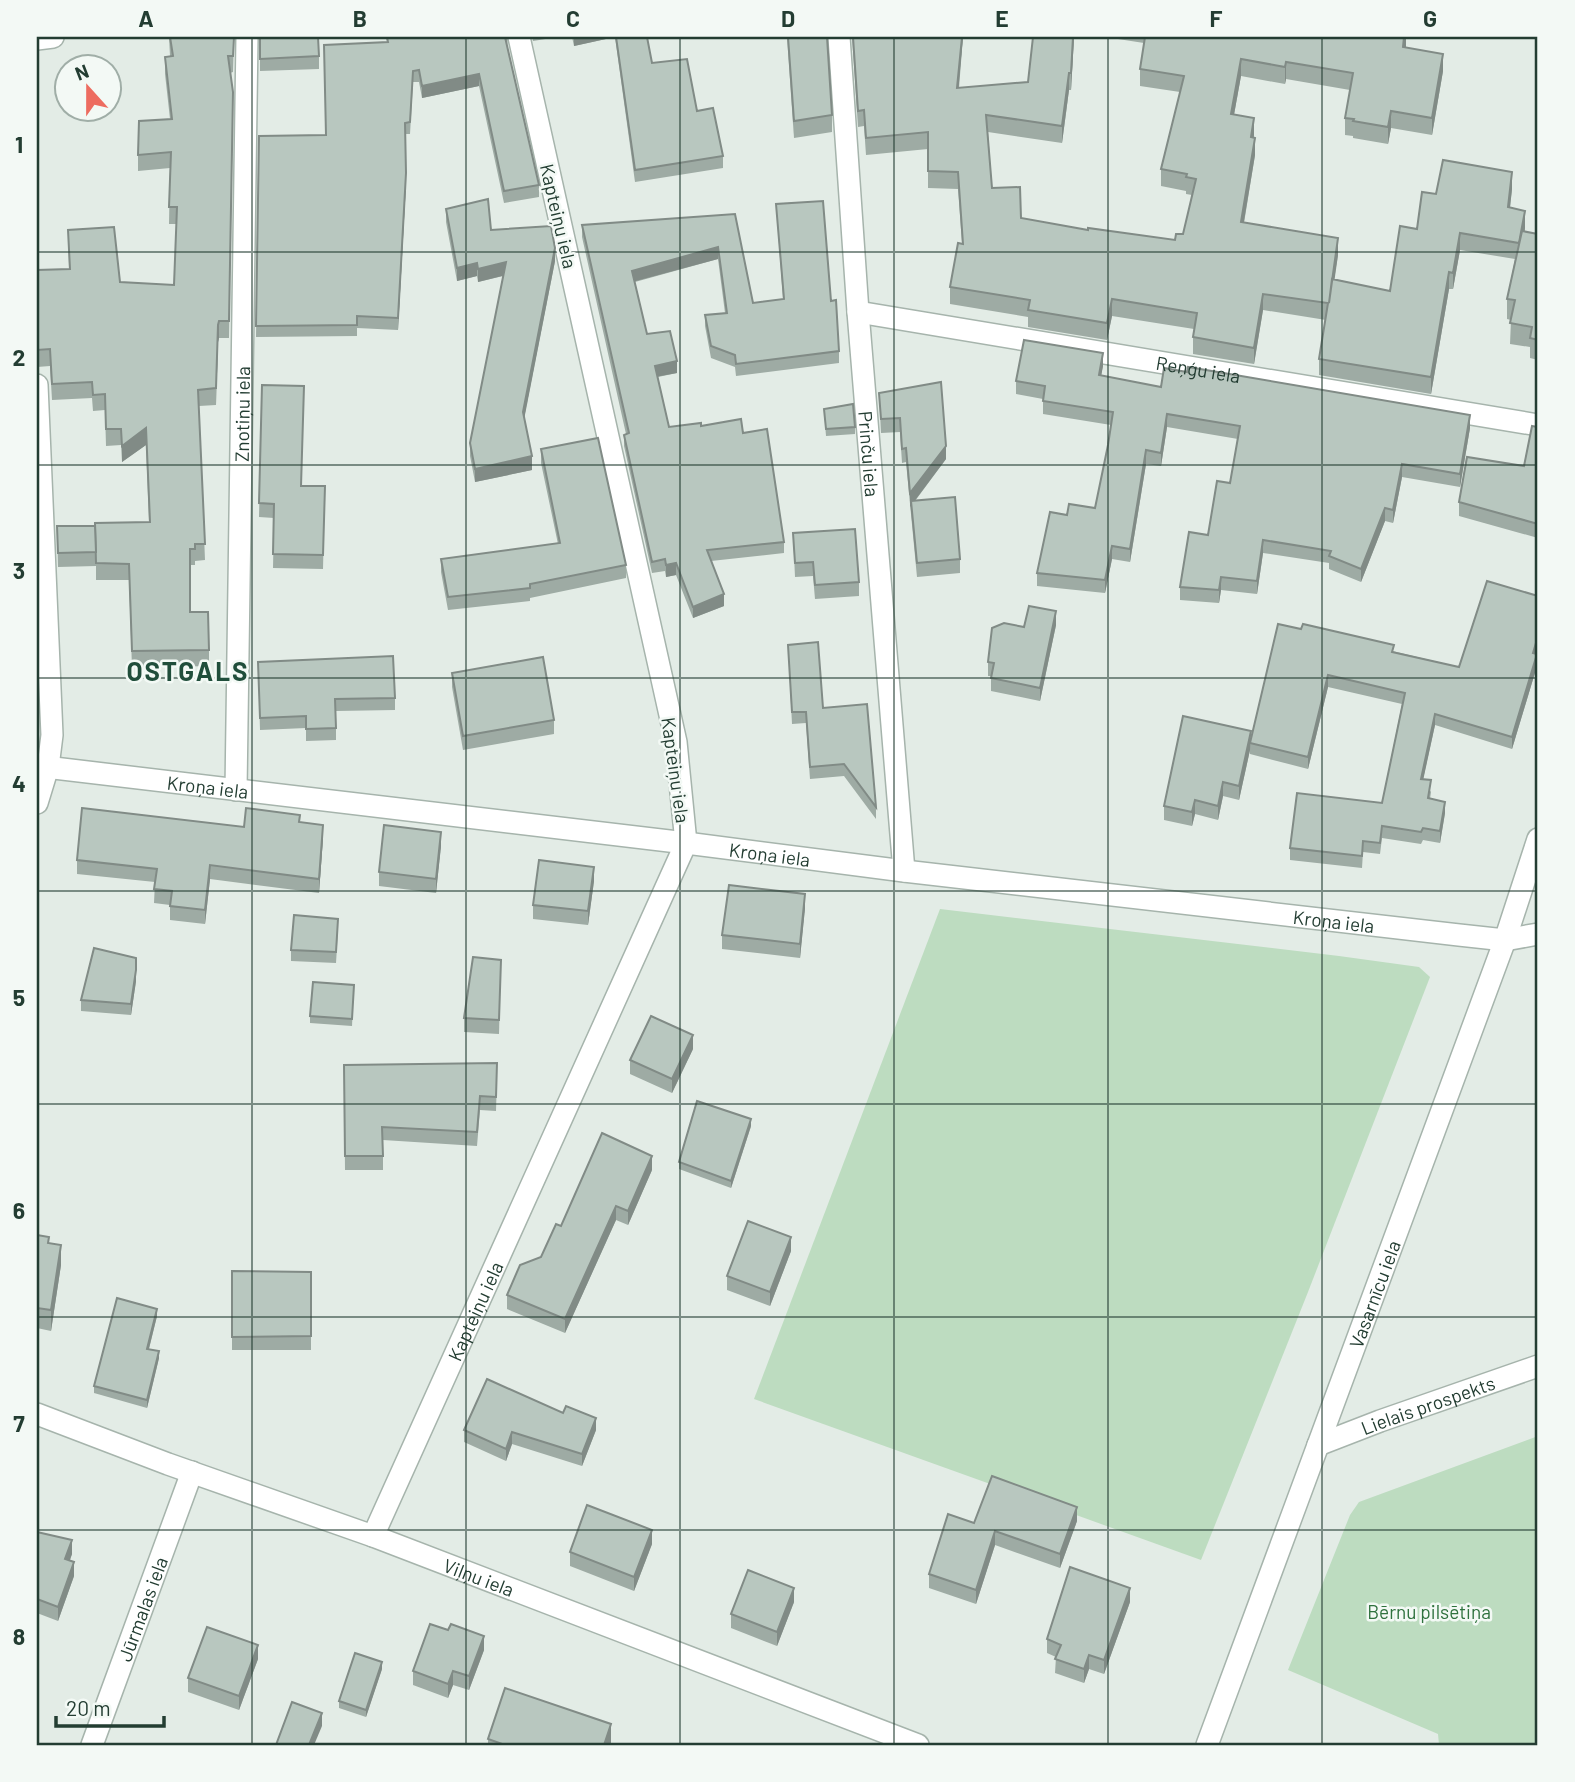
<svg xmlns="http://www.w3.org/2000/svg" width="1575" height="1782" viewBox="0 0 1575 1782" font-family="Barlow,sans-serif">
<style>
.green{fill:#bddcc0}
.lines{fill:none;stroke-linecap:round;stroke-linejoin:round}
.minor-casing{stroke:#a6b4ac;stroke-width:24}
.minor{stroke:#fff;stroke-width:21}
.wall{fill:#9eaba4}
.shaded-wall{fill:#818b86}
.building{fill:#b8c7bf;stroke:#818b86;stroke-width:2}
.grid{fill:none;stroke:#233d32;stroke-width:2;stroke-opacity:0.55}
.labels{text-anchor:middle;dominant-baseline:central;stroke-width:5;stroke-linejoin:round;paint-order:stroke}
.street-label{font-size:19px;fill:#233d32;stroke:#f3f9f5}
.park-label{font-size:19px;fill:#2f723e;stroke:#f3f9f5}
.district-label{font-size:26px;font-weight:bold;letter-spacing:2px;fill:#204e3b;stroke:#f3f9f5}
.neatline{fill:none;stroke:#233d32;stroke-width:2.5}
.grid-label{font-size:23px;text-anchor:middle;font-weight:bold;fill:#233d32}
</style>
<rect width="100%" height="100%" fill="#e3ece6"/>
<g class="green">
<polygon points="940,909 1339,956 1419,967 1430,977 1308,1292 1201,1560 754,1399"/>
<polygon points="1538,1436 1538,1745 1439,1745 1438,1734 1288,1670 1350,1515 1359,1502"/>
</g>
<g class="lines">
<defs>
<g id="minor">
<path id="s1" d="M 839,37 L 858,312 L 904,871"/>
<polyline points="37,39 53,37"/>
<path id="s2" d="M 858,312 L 1538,425"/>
<polyline points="37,385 52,735 48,767 37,803"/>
<path id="s3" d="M 37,766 L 686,843 L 904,871 L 1459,935 L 1505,940 L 1538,934"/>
<path id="s4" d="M 236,790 L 247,37"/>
<path id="s5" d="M 37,1414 L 168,1464 L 373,1536 L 918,1745"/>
<path id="s6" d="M 1318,1445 L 1380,1421 L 1538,1366"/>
<path id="s7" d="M 373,1536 L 686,843 L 676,742 L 519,37"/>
<path id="s8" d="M 92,1745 L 192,1472"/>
<path id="s9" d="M 1207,1745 L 1505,940 L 1538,839"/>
</g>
</defs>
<use href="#minor" class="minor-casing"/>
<use href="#minor" class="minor"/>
</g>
<g class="wall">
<polygon points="169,37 234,37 233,72 230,73 233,108 229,338 219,338 218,342 216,405 199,406 205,560 195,561 195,565 190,565 190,612 209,650 209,666 132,668 129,580 96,580 96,561 96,566 58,567 57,526 95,526 149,522 146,445 122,462 121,445 106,446 105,410 93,411 92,398 52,400 50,366 37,367 37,270 69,269 68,230 120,282 174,285 177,224 169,224 170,168 138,171 138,155 170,119 165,74 165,57 170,56"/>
<polygon points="260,37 319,56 319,69 260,71"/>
<polygon points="386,37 508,37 507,46 539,185 539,197 504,203 479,86 422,98 419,82 413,82 410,134 405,134 406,184 398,330 357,328 357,336 256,337 259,136 326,135 387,42"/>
<polygon points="532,37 558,37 533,41"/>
<polygon points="572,37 647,37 652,63 697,111 723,156 723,168 635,182 615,37 574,46"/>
<polygon points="787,37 827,37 832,115 832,132 794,138"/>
<polygon points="852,37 963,37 959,88 1028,82 1074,37 1071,90 1069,90 1062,143 988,132 992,188 1021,218 1088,230 1175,240 1183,234 1192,195 1186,194 1186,191 1161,186 1161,169 1180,92 1140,86 1140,69 1144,43 1105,37 1406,37 1406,47 1443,71 1432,135 1391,128 1388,144 1353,138 1353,136 1345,135 1345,118 1350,90 1286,79 1285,84 1241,76 1234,115 1254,135 1255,155 1244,223 1338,255 1334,279 1390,291 1417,229 1436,194 1512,189 1510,208 1525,228 1525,232 1538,234 1538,360 1530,358 1530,347 1510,344 1511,320 1507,319 1507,299 1515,259 1460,250 1453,289 1449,289 1431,394 1319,375 1319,359 1326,320 1263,310 1254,364 1193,354 1193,337 1194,329 1112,316 1107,340 1028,327 1028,317 950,304 950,287 962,243 958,189 928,188 928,149 866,155 864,126 858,127"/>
<polygon points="776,204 831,301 839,351 839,363 736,376 735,367 711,358 705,326 705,315 725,313 718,259 635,282 647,334 677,373 658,377 669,427 701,426 743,433 784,542 784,553 711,561 724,606 693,618 676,575 666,577 665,571 652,573 624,446 624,435 626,434 582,237 582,225 735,214 753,303 783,299"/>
<polygon points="446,209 555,261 524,418 532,470 475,482 470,456 470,443 503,276 478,282 477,276 457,281 446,222"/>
<polygon points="1103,366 1101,375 1161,387 1470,428 1460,487 1402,477 1393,523 1385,521 1361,582 1329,569 1329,563 1263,553 1257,594 1221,590 1219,603 1180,600 1180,587 1208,535 1230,483 1238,439 1167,427 1161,466 1146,464 1130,562 1112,559 1105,593 1037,586 1037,573 1067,515 1095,508 1108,445 1111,425 1043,414 1043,399 1016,394 1016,381"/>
<polygon points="262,385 302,486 325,486 323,569 273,568 274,518 259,517"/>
<polygon points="879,393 946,459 915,501 960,559 960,573 917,577 906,462 902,463 900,432 881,433"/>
<polygon points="824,409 855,427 855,434 826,436"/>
<polygon points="1538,427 1538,538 1459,516 1459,502 1524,466"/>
<polygon points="541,449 626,565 626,578 530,598 530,601 448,610 441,572 441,559 558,544 541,463"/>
<polygon points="793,533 859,582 859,596 815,599 813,576 795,577"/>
<polygon points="1056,625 1040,701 991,691 991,676 988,676 988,662 1024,627"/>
<polygon points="1301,629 1459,667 1536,654 1537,666 1512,749 1435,725 1423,779 1431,792 1430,799 1445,813 1440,843 1423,840 1421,844 1382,838 1380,854 1363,852 1362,868 1290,860 1290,848 1382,803 1402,704 1328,687 1308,769 1250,754 1250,750 1239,800 1223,796 1218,820 1195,814 1192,826 1164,820 1164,806 1251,738"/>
<polygon points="788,645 823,708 876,807 876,819 844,776 810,779 806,723 792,724"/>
<polygon points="258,662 395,698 395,710 336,711 336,740 306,741 306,728 260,730"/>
<polygon points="452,673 554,720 554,734 463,750 452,687"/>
<polygon points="300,822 323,838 319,893 210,879 205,924 170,920 170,905 154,903 155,882 77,874 77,860 244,827"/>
<polygon points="441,846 436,893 379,886 379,872"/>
<polygon points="594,881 588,925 533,919 533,905"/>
<polygon points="805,908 800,958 722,949 722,935"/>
<polygon points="338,930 336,963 291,961 291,950"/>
<polygon points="501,960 499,1034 464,1032 464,1018"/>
<polygon points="136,981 131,1015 81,1011 81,1000"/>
<polygon points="354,985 352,1026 310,1023 310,1016"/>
<polygon points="693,1049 672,1093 630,1074 630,1060"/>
<polygon points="344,1065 497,1077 496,1111 480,1110 477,1146 383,1140 383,1170 345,1170"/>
<polygon points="751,1126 731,1188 679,1169 679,1162"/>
<polygon points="652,1170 628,1225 616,1220 565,1333 507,1309 507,1295 541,1257 561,1226"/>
<polygon points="37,1235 49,1243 61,1265 51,1331 37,1328"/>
<polygon points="791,1251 770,1306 727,1290 727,1276"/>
<polygon points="232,1271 311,1272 311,1350 232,1350"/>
<polygon points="157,1316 149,1349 159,1358 147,1408 94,1393 94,1386"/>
<polygon points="464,1430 596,1430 582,1466 512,1444 506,1461 464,1442"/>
<polygon points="1077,1521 1060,1568 995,1545 976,1604 929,1588 929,1574 974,1523"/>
<polygon points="37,1532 72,1554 70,1560 74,1576 58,1621 37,1613"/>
<polygon points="652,1544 634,1591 570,1566 570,1552"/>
<polygon points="794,1602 777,1646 731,1628 731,1614"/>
<polygon points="1130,1602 1104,1674 1089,1669 1084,1683 1055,1673 1056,1657 1047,1653 1047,1639"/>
<polygon points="448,1630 484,1650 469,1690 453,1685 448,1698 413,1685 413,1671"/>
<polygon points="258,1659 239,1710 188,1692 188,1678"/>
<polygon points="382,1669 366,1717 339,1708 339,1701"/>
<polygon points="488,1739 611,1745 488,1745"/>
</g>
<g class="shaded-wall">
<polygon points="574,37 615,37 574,46"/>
<polygon points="962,37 963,37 957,105 957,88"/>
<polygon points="1073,37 1074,37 1071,90 1071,73"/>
<polygon points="1404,37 1406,37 1406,47 1403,47"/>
<polygon points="1443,54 1443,71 1432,135 1432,118"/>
<polygon points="1241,59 1241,76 1231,131 1231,114"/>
<polygon points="1286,62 1286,79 1285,84 1285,67"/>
<polygon points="1069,73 1069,90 1062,143 1062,126"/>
<polygon points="479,74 479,86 422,98 422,86"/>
<polygon points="1391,111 1391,128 1388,144 1388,127"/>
<polygon points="1254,118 1254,135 1251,154 1251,137"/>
<polygon points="1255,138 1255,155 1241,239 1241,222"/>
<polygon points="1512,172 1512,189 1508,224 1508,207"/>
<polygon points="406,173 406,184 398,330 398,318"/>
<polygon points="1525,211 1525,228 1519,260 1519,243"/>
<polygon points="1460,233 1460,250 1453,289 1453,273"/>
<polygon points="1338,238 1338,255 1329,319 1329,303"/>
<polygon points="718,247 718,259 632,282 632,271"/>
<polygon points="555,248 555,261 523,425 523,412"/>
<polygon points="506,262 506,275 478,282 478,269"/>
<polygon points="477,263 477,276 457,281 457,268"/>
<polygon points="1449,272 1449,289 1431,394 1431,377"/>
<polygon points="1263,294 1263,310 1254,364 1254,348"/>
<polygon points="1112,299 1112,316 1107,340 1107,323"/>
<polygon points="219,321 219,338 218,342 216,405 218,325"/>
<polygon points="1103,353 1103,366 1099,388 1099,375"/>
<polygon points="677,361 677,373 655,377 655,366"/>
<polygon points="1167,414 1167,427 1161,466 1161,453"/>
<polygon points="1470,415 1470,428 1460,487 1460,474"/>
<polygon points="146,428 146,445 122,462 122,446"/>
<polygon points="946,446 946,459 910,507 910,493"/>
<polygon points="1146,450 1146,464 1130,562 1130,549"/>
<polygon points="532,456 532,470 475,482 475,469"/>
<polygon points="1402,464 1402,477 1393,523 1393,510"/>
<polygon points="1385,508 1385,521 1361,582 1361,569"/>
<polygon points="1263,540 1263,553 1257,594 1257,581"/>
<polygon points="1112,546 1112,559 1105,593 1105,580"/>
<polygon points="676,563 676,575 666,577 666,565"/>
<polygon points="1221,577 1221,590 1219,603 1219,590"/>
<polygon points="724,594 724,606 693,618 693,607"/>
<polygon points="1056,611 1056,625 1040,701 1040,688"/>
<polygon points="1538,636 1538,648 1533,665 1533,653"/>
<polygon points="1537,654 1537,666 1512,749 1512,737"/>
<polygon points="1328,675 1328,687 1308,769 1308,757"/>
<polygon points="1435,714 1435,725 1421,790 1421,779"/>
<polygon points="1251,731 1250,750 1239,800 1239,786"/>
<polygon points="1223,782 1223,796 1218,820 1218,806"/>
<polygon points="1195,800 1195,814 1192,826 1192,812"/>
<polygon points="1445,802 1445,813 1440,843 1440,831"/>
<polygon points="323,825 323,838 319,893 319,879"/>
<polygon points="441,832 441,846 436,893 436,879"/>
<polygon points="210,865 210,879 205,924 205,910"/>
<polygon points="594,867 594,881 588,925 588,911"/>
<polygon points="805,894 805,908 800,958 800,944"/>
<polygon points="136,970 136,981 131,1015 131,1004"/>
<polygon points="693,1035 693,1049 672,1093 672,1079"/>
<polygon points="751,1119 751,1126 731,1188 731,1181"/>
<polygon points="652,1156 652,1170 628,1225 628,1211"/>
<polygon points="616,1206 616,1220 565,1333 565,1319"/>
<polygon points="791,1237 791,1251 770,1306 770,1292"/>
<polygon points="61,1245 61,1265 51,1331 51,1310"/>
<polygon points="157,1309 157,1316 147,1356 147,1349"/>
<polygon points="159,1351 159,1358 147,1408 147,1400"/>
<polygon points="596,1418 596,1430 582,1466 582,1454"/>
<polygon points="512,1432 512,1444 506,1461 506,1449"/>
<polygon points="1077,1507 1077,1521 1060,1568 1060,1554"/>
<polygon points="652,1530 652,1544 634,1591 634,1577"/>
<polygon points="995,1531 995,1545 976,1604 976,1590"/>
<polygon points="72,1540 72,1554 65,1573 65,1559"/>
<polygon points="74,1562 74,1576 58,1621 58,1607"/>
<polygon points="794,1588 794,1602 777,1646 777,1632"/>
<polygon points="1130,1588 1130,1602 1104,1674 1104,1660"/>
<polygon points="484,1636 484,1650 469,1690 469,1676"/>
<polygon points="258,1645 258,1659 239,1710 239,1696"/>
<polygon points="1089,1655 1089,1669 1084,1683 1084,1669"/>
<polygon points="382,1662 382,1669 366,1717 366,1710"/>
<polygon points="453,1671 453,1685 448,1698 448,1684"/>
<polygon points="322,1713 322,1726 314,1745 309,1745"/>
<polygon points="611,1724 611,1745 604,1745"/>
</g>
<g class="building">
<polygon points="170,37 234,37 233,56 228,56 233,92 229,321 219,321 218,325 216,388 198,390 205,544 195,544 195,549 190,549 190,612 208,612 209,650 132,651 129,564 96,563 95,523 150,522 146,428 122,446 121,429 106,429 105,394 93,395 92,382 52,384 50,349 37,350 37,270 70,269 68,230 114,227 120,282 174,285 177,207 169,207 171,152 138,155 139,121 172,119 165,57 173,56"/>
<polygon points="260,37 318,37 319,56 260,59"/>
<polygon points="387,37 505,37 539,185 504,191 479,74 422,86 419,70 413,71 410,122 405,123 406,173 398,318 357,316 357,325 256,326 259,136 326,135 324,45 388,42"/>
<polygon points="616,37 647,37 652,63 687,59 697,111 713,108 723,156 635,170"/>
<polygon points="788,37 827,37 832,115 794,121"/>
<polygon points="853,37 962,37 957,88 1028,82 1033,37 1073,37 1071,73 1069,73 1062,126 986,115 992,188 1020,187 1021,218 1088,230 1088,228 1175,240 1176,234 1183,234 1196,179 1186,177 1187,174 1161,169 1184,76 1140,69 1145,37 1404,37 1403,47 1443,54 1432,118 1391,111 1388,127 1353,121 1354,119 1345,118 1353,73 1286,62 1285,67 1241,59 1231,114 1254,118 1251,137 1255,138 1241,222 1338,238 1329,303 1332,279 1390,291 1400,226 1417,229 1422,192 1436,194 1443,160 1512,172 1508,207 1525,211 1519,243 1460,233 1453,273 1449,272 1431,377 1319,359 1328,303 1263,294 1254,348 1193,337 1197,313 1112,299 1107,323 1028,310 1030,300 950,287 958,243 963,244 958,172 928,171 928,132 866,138 864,110 858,111"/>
<polygon points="488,199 491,230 551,226 555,248 523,412 532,456 475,469 470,443 506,262 478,269 477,263 457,268 446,209"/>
<polygon points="823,201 831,301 836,300 839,351 736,364 735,355 711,346 705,315 727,313 718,247 632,271 647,334 670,331 677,361 655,366 669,427 701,423 701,426 741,419 743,433 767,429 784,542 707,550 724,594 693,607 676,563 666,565 665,559 652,562 624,435 629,433 582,225 735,214 753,303 784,299 776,204"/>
<polygon points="1522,231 1538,234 1538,340 1530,338 1532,327 1510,323 1515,300 1507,299"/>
<polygon points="1024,340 1103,353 1099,375 1161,387 1164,368 1187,372 1188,367 1470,415 1460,474 1402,464 1393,510 1385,508 1361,569 1329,556 1331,551 1263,540 1257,581 1221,577 1219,590 1180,587 1189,532 1208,535 1217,481 1230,483 1240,426 1167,414 1161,453 1146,450 1130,549 1112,546 1105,580 1037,573 1050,512 1067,515 1069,504 1095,508 1108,445 1113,412 1043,401 1045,386 1016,381"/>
<polygon points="941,382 946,446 910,493 906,448 902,449 900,418 881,419 879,393"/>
<polygon points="262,385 304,386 301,486 325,486 323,555 273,554 274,504 259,503"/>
<polygon points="853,404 855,427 826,429 824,409"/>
<polygon points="1532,426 1538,427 1538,524 1459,502 1467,457 1524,466"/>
<polygon points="598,438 626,565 530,584 530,588 448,597 441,559 560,543 541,449"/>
<polygon points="955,497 960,559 917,563 911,501"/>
<polygon points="57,526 95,526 96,552 58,553"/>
<polygon points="855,529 859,582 815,585 813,562 795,563 793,533"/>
<polygon points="1487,581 1538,596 1538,636 1533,653 1537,654 1512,737 1435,714 1421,779 1431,780 1428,798 1445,802 1440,831 1423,828 1421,832 1382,826 1380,843 1363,841 1362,856 1290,848 1297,793 1382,803 1405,693 1328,675 1308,757 1250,743 1278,624 1301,629 1303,624 1394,645 1392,652 1459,667"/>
<polygon points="1029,606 1056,611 1040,688 991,678 994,663 988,662 992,628 1004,623 1024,627"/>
<polygon points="818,642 823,708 867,704 876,807 844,764 810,767 806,712 792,712 788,645"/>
<polygon points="393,656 395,698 335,699 336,728 306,729 306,716 260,718 258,662"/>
<polygon points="543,657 554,720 463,736 452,673"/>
<polygon points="1183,716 1251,731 1239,786 1223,782 1218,806 1195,800 1192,812 1164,806"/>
<polygon points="82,808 244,827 246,808 300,815 299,822 323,825 319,879 210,865 205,910 170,906 172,891 154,889 157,869 77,860"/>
<polygon points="384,825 441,832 436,879 379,872"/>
<polygon points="539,860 594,867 588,911 533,905"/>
<polygon points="729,885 805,894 800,944 722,935"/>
<polygon points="294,915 338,919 336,952 291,950"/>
<polygon points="94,948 136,958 136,970 131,1004 81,1000"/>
<polygon points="473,957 501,960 499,1020 464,1018"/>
<polygon points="313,982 354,985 352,1019 310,1016"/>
<polygon points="651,1016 693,1035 672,1079 630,1060"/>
<polygon points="497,1063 496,1097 480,1096 477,1132 382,1127 383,1156 345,1156 344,1065"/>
<polygon points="697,1101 751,1119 731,1181 679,1162"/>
<polygon points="602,1133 652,1156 628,1211 616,1206 565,1319 507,1295 520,1265 541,1257 556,1224 561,1226"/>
<polygon points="748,1221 791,1237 770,1292 727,1276"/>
<polygon points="37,1235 49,1237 48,1243 61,1245 51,1310 37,1308"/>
<polygon points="232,1271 311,1272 311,1336 232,1337"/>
<polygon points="117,1298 157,1309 147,1349 159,1351 147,1400 94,1386"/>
<polygon points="487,1379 563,1413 566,1406 596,1418 582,1454 512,1432 506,1449 464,1430"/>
<polygon points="992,1476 1077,1507 1060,1554 995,1531 976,1590 929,1574 948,1514 974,1523"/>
<polygon points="587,1505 652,1530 634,1577 570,1552"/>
<polygon points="37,1532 72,1540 65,1559 74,1562 58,1607 37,1599"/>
<polygon points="1070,1567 1130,1588 1104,1660 1089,1655 1084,1669 1055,1659 1061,1645 1047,1639"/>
<polygon points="748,1570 794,1588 777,1632 731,1614"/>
<polygon points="430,1624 448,1630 451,1624 484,1636 469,1676 453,1671 448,1684 413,1671"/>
<polygon points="207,1627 258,1645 239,1696 188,1678"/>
<polygon points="355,1653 382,1662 366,1710 339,1701"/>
<polygon points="505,1688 611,1724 604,1745 505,1745 488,1739"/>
<polygon points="292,1702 322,1713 309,1745 276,1745"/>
</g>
<path class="grid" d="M 252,37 L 252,1745M 466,37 L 466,1745M 680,37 L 680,1745M 894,37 L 894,1745M 1108,37 L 1108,1745M 1322,37 L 1322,1745M 37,252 L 1538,252M 37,465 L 1538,465M 37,678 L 1538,678M 37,891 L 1538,891M 37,1104 L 1538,1104M 37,1317 L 1538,1317M 37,1530 L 1538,1530"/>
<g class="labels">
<g class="street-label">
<text transform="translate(559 216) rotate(77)">Kapteiņu iela</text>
<text stroke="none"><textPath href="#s2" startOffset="345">Reņģu iela</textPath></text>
<text stroke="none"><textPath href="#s4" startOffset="376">Znotiņu iela</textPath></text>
<text stroke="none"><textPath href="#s1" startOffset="418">Prinču iela</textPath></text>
<text transform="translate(676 770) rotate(82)">Kapteiņu iela</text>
<text stroke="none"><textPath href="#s3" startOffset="172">Kroņa iela</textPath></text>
<text stroke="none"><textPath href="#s3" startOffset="738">Kroņa iela</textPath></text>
<text stroke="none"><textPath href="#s3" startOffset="1306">Kroņa iela</textPath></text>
<text stroke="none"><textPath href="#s9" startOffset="481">Vasarnīcu iela</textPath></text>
<text stroke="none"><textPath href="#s7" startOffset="247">Kapteiņu iela</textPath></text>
<text stroke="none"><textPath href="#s6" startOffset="117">Lielais prospekts</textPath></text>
<text stroke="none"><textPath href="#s5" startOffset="471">Viļņu iela</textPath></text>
<text stroke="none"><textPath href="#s8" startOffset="145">Jūrmalas iela</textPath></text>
</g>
<g class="park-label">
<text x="1429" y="1611">Bērnu pilsētiņa</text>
</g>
<g class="district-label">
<text x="188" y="670">OSTGALS</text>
</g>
</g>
<rect width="1575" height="1782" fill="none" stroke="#f3f9f5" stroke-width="77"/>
<g transform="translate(88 88) rotate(339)"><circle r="33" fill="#f3f9f5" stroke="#a0aea7" stroke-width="2"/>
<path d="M0-5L12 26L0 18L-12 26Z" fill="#ed6c60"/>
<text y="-10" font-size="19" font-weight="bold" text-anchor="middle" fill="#233d32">N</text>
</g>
<path d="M56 1716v10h108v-10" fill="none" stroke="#233d32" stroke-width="3.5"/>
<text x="66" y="1716" font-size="21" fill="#233d32" stroke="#f3f9f5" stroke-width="5" paint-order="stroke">20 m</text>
<rect x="38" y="38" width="1498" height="1706" class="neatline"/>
<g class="grid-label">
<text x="146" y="27">A</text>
<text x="360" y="27">B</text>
<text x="573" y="27">C</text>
<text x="788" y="27">D</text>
<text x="1002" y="27">E</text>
<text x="1216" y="27">F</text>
<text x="1430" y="27">G</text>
<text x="19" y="153">1</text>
<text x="19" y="366">2</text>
<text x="19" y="579">3</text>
<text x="19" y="792">4</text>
<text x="19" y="1006">5</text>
<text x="19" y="1219">6</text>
<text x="19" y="1432">7</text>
<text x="19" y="1645">8</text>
</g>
</svg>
